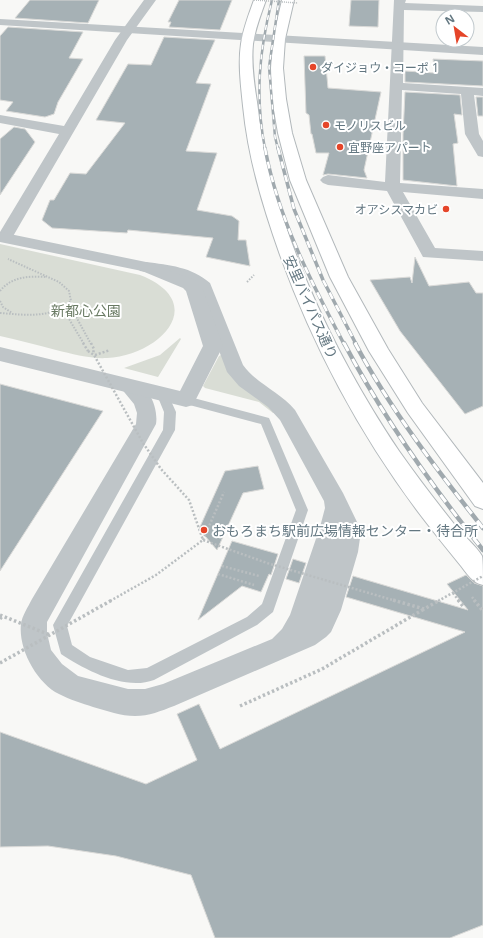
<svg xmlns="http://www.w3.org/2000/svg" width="483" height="938" viewBox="0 0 483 938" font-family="'Noto Sans','Noto Sans JP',sans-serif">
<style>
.green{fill:#d9ddd5}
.building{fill:#a6b1b5;stroke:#dadad8}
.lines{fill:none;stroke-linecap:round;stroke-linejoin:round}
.trunk-casing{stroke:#b2b8bb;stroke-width:2}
.path-far2{stroke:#b9bec0;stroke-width:2;stroke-dasharray:1.5 1.5;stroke-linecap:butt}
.path-far1{stroke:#b9bec0;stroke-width:2.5;stroke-dasharray:2 2;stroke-linecap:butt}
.path{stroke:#b9bec0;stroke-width:3.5;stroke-dasharray:2.5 2.5;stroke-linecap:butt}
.service{fill:#bfc5c8;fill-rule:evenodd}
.minor{fill:#bfc5c8;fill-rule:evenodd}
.tertiary{fill:#bfc5c8;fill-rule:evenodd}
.trunk{fill:#fff;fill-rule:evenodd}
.rail-far2-casing{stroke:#a0a9ae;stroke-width:2.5}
.rail-far1-casing{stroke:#a0a9ae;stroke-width:3.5}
.rail-casing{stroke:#a0a9ae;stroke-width:4.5}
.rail-far2{stroke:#fff;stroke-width:1.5;stroke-dasharray:5;stroke-linecap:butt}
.rail-far1{stroke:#fff;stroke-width:2.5;stroke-dasharray:7;stroke-linecap:butt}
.rail{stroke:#fff;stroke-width:3;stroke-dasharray:9;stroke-linecap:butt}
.path-bridge-far2{stroke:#b9bec0;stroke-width:1.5;stroke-dasharray:1 1;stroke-linecap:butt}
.path-bridge-far1{stroke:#b9bec0;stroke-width:2.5;stroke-dasharray:2 2;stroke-linecap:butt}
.path-bridge{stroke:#b9bec0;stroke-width:3.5;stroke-dasharray:2.5 2.5;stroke-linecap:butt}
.poi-dot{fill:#e54529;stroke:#fff;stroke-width:1.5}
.labels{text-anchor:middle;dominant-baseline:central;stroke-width:4;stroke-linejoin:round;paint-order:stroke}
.far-poi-label{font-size:12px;fill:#637781;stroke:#fff;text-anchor:start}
.street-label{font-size:14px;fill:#637781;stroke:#fff}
.park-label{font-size:14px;fill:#687962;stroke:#fff}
.poi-label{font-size:14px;fill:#637781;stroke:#fff;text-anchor:start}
</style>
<rect width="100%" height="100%" fill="#f8f8f6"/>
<g class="green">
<path d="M 0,244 L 140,275 C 211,303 159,356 107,358 C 90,359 73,354 56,350 C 37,345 19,340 0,336 Z"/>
<polygon points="180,338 181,339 158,377 124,368 160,355"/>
<polygon points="221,355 278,411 273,413 259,402 205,388 203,386 219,356"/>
</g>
<g class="building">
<polygon points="30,0 99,0 88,23 15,18"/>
<polygon points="179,0 232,0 220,30 169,27 171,22 168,22"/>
<polygon points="351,0 379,0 378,27 349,26"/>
<polygon points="8,27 83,32 69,58 83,59 58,102 54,114 45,117 6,111 13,102 0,100 0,36"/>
<polygon points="164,37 215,40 196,83 211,84 186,151 217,153 197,210 232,216 239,221 238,240 246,240 250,266 206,257 213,238 128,230 127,233 52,228 42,220 50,200 54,200 70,173 86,174 125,123 96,120 128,64 151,65"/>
<polygon points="304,56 325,56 328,88 381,92 364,170 367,178 328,174 323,175 329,153 316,153 312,134 311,134 309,115 306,113"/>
<polygon points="433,59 483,61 483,86 405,82 405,71 435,73"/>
<polygon points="405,92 460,95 462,115 454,114 458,143 453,144 457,186 403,180 403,135"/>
<polygon points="476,97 483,97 483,116 478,116"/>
<polygon points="14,127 25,129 35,142 0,195 0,139"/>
<polygon points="415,257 429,286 469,282 476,293 483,293 483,406 465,414 400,331 370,280 410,277 412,283"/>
<polygon points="0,384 103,411 0,571"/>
<polygon points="258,466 264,489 243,493 217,550 199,529 225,471"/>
<polygon points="232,541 278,554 271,575 269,574 261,592 242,586 198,620"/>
<polygon points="293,559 306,563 299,583 286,579"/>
<polygon points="466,575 474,583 483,586 483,925 450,938 215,938 191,875 116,856 48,846 0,847 0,732 146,784 197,760 177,714 199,704 220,749 465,632 346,597 353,576 468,610 447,584"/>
</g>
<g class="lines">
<defs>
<g id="trunk">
<path d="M 254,0 L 266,0 C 261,14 255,29 253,44 C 251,63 254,83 257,102 C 270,221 333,353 399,451 C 418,478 438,504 458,529 C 466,538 476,546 482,556 C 483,560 483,578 483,585 C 480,584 476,583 474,581 C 469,577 465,571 461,566 C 448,550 435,534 422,517 C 362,438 314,349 280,255 C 263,207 248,158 243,106 C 241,86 238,64 241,44 C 243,29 249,14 254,0 Z"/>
<polygon points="282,0 294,0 285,39 283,68 286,99 292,133 306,180 348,277 388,349 422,403 483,483 483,509 475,506 408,413 369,351 330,277 290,180 278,133 272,99 271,68 273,39"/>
</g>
</defs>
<use href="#trunk" class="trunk-casing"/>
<g class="path-far2">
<polyline points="247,282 254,275"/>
<path d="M 0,291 C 12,276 30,276 47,277"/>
<polyline points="0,301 3,307 12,313"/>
<polyline points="67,305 74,313 91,344"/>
<polyline points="63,309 84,344"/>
<path d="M 0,313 C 26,315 50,319 71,301 L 69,291 L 59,282 L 8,259"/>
</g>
<g class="path-far1">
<polyline points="83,343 88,351"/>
<polyline points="91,343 94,349 93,354"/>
<polyline points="95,355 110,350"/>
<polyline points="203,540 224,492"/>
<polyline points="222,566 259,576"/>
<polyline points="218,574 254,585"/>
<polyline points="453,593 459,601"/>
<polyline points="472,597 475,601"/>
</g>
<g class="path">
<polyline points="458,600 463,606"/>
<polyline points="474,600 483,611"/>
<polyline points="0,619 2,616"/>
<polyline points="240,706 322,669 424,609"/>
</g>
<path class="service" d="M 163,391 L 167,392 L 176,412 L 175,430 L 67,626 L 72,645 L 90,657 L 128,670 L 147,668 L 247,617 L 262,604 L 296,510 L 261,424 L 182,403 L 180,400 L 182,397 L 186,396 L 269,418 L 308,510 L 273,612 L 257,625 L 154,680 C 125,691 85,670 61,654 L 53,625 L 163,430 L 164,412 L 157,395 L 159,392 Z"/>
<g class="minor">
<polygon points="144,0 156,0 127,40 12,238 10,242 0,242 0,232 59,134 0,123 0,115 64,126 115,40"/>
<polygon points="394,0 406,0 405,3 483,6 483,12 404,10 403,83 483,88 483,96 474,95 479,134 483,141 483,157 478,156 465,134 461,94 402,90 400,183 483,189 483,199 403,192 435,248 483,251 483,261 423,257 387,191 328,185 323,183 320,180 323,177 328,175 385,182"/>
<path d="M 146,262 C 169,265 192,267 210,283 L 243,365 C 257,384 280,392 295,410 L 343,493 L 358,524 L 360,538 L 358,552 L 341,610 L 331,632 L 326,637 L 315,645 L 174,706 C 161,711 149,716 135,716 C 121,716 107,711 93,707 C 82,703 70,700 59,694 C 37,683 18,649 21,624 C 22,616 28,607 32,599 L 136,424 L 137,413 L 134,404 L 120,387 L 123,382 C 145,376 159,405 156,424 L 47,622 L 47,633 L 51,650 L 62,664 L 78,676 L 128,689 L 145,689 L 163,684 L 272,639 L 282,629 L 290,615 L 320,527 L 325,508 L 324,501 L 280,420 L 268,407 L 239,386 L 227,372 L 196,289 L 178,278 L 140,271 L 137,267 L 140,263 Z"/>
</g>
<g class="tertiary">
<polygon points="0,19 483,47 483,55 0,25"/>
<polygon points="0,232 146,262 195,280 203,290 223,346 193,405 186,407 0,361 0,347 180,391 203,346 186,291 183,288 142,271 0,242"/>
</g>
<use href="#trunk" class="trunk"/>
<defs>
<g id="rail-far2">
<path d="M 265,149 C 255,96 259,52 272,0"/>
<polyline points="278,149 275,137 269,67 279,0"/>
</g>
<g id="rail-far1">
<path d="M 265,148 C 278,218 311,282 344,344"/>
<polyline points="278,148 294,209 323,280 356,344"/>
</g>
<g id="rail">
<path d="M 344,343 C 383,417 431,485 483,550"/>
<path d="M 355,343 C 390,409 437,470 483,528"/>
</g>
</defs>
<use href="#rail-far2" class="rail-far2-casing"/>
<use href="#rail-far1" class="rail-far1-casing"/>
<use href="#rail" class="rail-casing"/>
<use href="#rail-far2" class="rail-far2"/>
<use href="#rail-far1" class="rail-far1"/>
<use href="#rail" class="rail"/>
<polyline class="path-bridge-far2" points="254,0 298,3"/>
<g class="path-bridge-far1">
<polyline points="88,351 94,355 143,443 161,469 189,500 203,540 267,563 396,601"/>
<polyline points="110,601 156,575 203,540"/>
<polyline points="438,601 483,576"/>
</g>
<g class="path-bridge">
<polyline points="393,600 424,609 440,600"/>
<polyline points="0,615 50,635"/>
<polyline points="0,663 112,600"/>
</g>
</g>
<g class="poi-dot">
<circle cx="313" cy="67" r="4"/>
<circle cx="326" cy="125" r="4"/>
<circle cx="340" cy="147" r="4"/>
<circle cx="446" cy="209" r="4"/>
<circle cx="204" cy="530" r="4"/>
</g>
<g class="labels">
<g class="far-poi-label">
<text x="321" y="67">ダイジョウ・コーポ 1</text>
<text x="334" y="125">モノリスビル</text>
<text x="348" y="147">宜野座アパート</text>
<text x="438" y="209" text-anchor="end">オアシスマカビ</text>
</g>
<g class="street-label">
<text transform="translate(311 307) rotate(66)">安里バイパス通り</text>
</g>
<g class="park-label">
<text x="86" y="310">新都心公園</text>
</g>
<g class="poi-label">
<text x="212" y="530">おもろまち駅前広場情報センター・待合所</text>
</g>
</g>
<g transform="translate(455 28) rotate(329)"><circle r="19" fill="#ffffff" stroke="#c1c9cd"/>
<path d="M0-3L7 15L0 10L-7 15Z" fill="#e54529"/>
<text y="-6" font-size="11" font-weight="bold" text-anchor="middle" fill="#637781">N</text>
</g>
</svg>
